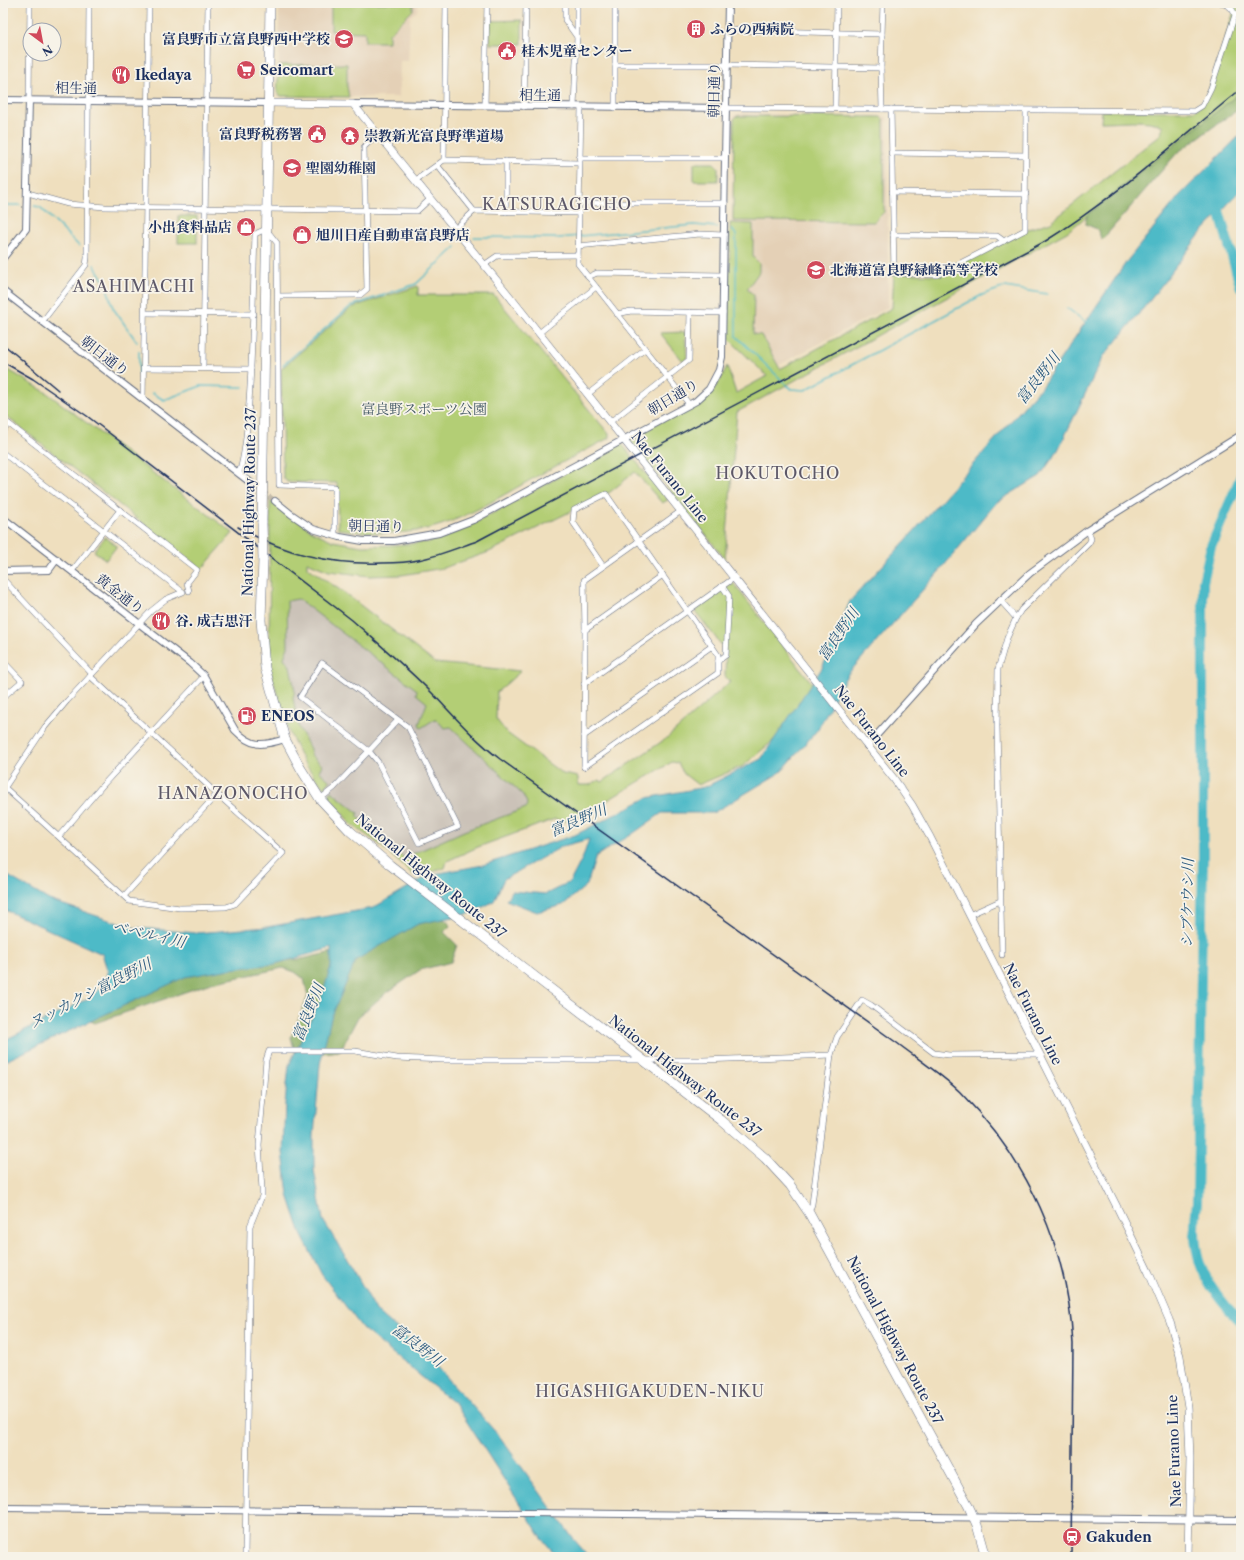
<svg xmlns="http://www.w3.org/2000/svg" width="1244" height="1560" viewBox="0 0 1244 1560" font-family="'Libre Caslon Text','Noto Serif JP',serif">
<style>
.built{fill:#e4d0b6}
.industrial{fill:#cbc2b8}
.green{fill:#b3ce74;stroke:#677e69}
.forest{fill:#8eb166;stroke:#547062}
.water{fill:#4dbac7;stroke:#347492}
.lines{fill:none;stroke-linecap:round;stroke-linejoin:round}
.stream{stroke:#4dbac7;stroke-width:1.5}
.river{stroke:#4dbac7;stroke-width:10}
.minor-tunnel{stroke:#c5bcab;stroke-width:5;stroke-dasharray:5 2.5;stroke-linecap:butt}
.minor-casing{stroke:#656d80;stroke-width:6}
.tertiary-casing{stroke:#656d80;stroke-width:8}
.secondary-casing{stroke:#656d80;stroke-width:8}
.trunk-casing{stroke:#656d80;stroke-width:10}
.minor{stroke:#fff;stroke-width:5}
.tertiary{stroke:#fff;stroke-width:6}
.secondary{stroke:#fff;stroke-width:7}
.trunk{stroke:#fff;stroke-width:9}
.rail{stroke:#1b2f5e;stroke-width:1.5}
.trunk-bridge-casing{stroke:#656d80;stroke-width:10;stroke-linecap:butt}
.trunk-bridge{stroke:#fff;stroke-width:9}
.labels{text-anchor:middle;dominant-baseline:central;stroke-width:3.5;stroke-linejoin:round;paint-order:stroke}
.poi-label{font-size:14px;font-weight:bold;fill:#1b2f5e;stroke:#f7f3e8;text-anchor:start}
.street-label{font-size:14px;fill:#1b2f5e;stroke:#f7f3e8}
.park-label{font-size:14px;fill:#415764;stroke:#f7f3e8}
.water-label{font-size:15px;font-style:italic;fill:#2a597e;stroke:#f7f3e8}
.quarter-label{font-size:16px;letter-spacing:1px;fill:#5d5868;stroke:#f7f3e8}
</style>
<rect width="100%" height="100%" fill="#f7f3e8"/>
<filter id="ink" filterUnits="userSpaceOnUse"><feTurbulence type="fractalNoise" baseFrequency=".025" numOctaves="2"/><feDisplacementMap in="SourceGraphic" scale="8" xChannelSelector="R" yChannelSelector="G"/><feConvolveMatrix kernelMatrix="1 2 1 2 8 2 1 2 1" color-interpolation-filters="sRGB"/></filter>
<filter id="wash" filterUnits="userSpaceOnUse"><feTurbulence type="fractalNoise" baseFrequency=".012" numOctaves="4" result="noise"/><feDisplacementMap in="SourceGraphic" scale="16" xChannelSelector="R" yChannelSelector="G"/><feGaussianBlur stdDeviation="0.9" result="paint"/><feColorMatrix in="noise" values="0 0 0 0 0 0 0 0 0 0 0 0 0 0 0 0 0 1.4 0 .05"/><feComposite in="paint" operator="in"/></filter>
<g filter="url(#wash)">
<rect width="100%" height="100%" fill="#efdfbe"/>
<g class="built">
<polygon points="279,3 418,3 417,11 410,16 408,61 400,61 399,97 349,97 347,86 347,64 279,65"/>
<polygon points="737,114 887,117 888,307 775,367 743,339 745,233 732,222 733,118"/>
</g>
<polygon class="industrial" points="298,599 417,690 416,694 427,703 419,724 421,728 435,719 445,728 451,727 523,795 527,803 526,808 464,831 404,858 357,817 357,813 328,796 324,789 330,781 319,771 322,764 311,755 310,749 299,727 293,698 295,690 284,658 288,647 287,601"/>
<g class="green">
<polygon points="331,3 413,3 413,10 389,34 389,42 365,42 365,32 331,31"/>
<polygon points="1049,3 1188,3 1187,4"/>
<path d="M 1222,3 L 1241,3 L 1241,92 L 1067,232 L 737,412 L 725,559 L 629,439 L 695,403 L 712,392 L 721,379 L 727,366 L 736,393 L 767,376 L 728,338 L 730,223 L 753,224 L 753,257 L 759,263 L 759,272 L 747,289 L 754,295 L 753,334 L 761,335 L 780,369 L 892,308 L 894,273 L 937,275 L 1025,230 L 1051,222 L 1161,134 L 1163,126 C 1148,118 1118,122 1101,122 L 1102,111 L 1194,111 L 1205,102 L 1234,11 Z"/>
<polygon points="522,20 522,44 490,44 490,21"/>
<polygon points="347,64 347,86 349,97 281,96 277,93 279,65"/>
<polygon points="737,116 881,117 884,120 884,212 874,222 733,221 734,119"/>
<polygon points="694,163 714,163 718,167 718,181 694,181"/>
<rect x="178" y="216" width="19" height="27"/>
<path d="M 418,286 L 418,295 L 494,295 L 609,434 L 609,438 C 581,453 553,467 525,483 C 498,498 471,515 441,525 C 409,536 371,534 338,529 L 337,483 L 287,482 L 283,477 L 281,369 L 351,308 L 356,306 Z"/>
<polygon points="685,332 687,358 683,361 660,333"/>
<polygon points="7,369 47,393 233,533 202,569 3,414 3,374"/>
<polygon points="621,443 668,500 662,503 635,472 610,492 489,552 443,568 402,575 369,576 329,571 307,562 307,567 346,594 435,663 521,671 497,692 496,719 507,733 563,774 578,777 578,785 589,785 599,780 602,782 667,738 730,682 725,676 726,651 695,611 733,583 815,687 781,734 743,766 698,785 684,774 678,763 672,762 571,822 555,819 478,847 447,861 445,868 416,877 375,841 352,825 328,796 331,791 358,813 358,817 404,858 464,831 526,808 527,803 523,795 451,727 445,728 435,719 421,728 419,724 427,703 416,694 417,690 298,599 287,601 288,647 284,658 290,666 295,691 293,698 299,727 310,749 311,755 322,765 319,771 330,781 324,789 303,761 290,734 269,667 270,498 312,531 333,541 362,546 394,545 430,542 473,524"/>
<polygon points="105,537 117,546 106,560 94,551"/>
</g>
<g class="forest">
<polygon points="1241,92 1241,108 1227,117 1177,153 1102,240 1097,229 1085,224 1087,215"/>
<polygon points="432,918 444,919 451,925 444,932 457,945 451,962 420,970 385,994 358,1017 340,1051 296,1056 291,1037 308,996 304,979 295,972 283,968 211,983 95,1023 88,1020 167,976 222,966 302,959 333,952"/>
</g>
<polygon class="water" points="1241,134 1241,190 1201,233 1151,299 1103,357 1058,450 1040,476 997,502 937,574 847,675 818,729 781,772 713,813 662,813 631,835 596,856 587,885 563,905 537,912 506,900 512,891 546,894 570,882 583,857 589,839 563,846 504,879 494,901 472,913 418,924 356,960 331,1018 320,1064 314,1135 314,1170 323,1220 356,1274 377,1312 427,1355 500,1437 572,1537 589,1557 558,1557 543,1540 456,1405 363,1329 322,1275 301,1234 288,1195 283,1152 285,1103 289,1065 321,999 331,966 331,948 275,964 230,969 185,977 3,1062 3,1041 89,998 103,986 108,972 102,954 3,909 3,873 49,900 130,927 196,933 267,927 373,908 429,875 483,865 575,835 647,798 705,787 761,759 822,668 850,601 907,539 1042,386 1127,261 1180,195"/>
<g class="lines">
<g class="stream">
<polyline points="3,205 20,205"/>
<polyline points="34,206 40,207 79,246"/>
<polyline points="732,229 736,235 736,336 791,389 805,390 982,295 1005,287 1047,294"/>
<polyline points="474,237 559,238 694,225 717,227"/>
<polyline points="94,265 106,284 113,308 137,342"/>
<polyline points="1067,308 1087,323"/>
<polyline points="139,351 139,374"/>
<polyline points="283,365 351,306 416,284 456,247"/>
<polyline points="152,393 164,400 201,386 243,387"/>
</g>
<g class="river">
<polyline points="1216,200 1241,288"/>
<path d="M 1241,476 L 1211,546 L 1203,582 L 1203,858 L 1197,1203 C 1191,1246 1197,1272 1226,1306 C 1231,1312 1236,1316 1241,1322"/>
</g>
</g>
</g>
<g filter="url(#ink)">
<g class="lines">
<polyline class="minor-tunnel" points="251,483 275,501"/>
<defs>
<g id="minor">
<polyline points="565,3 565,20 577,37 574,107"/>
<polyline points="728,30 882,34"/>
<polyline points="577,37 577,3"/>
<polyline points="615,65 727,65 881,68"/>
<polyline points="29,100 30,3"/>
<polyline points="485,106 487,3"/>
<polyline points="524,107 526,3"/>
<polyline points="581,107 578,264 689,404"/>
<polyline points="615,108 615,3"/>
<path d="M 726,108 L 1194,111 L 1202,106 L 1211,88 L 1235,15 C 1233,8 1229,6 1222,3"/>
<polyline points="835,108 837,3"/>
<polyline points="882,109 881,68 883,3"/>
<polyline points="891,109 894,273 937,275 1025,230 1026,111"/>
<polyline points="891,153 1025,155"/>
<polyline points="579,158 725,158"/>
<polyline points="444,160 446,3"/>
<polyline points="506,161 506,212"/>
<polyline points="437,165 474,211"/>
<polyline points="416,180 444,160 579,163"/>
<polyline points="892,192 1026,194"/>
<polyline points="28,193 68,204 105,207 417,211 430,199"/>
<polyline points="580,203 725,203"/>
<polyline points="455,229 474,211 579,213"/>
<polyline points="893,235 997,236 1004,241"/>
<polyline points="578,246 700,234 724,235"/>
<polyline points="484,265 497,256 578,255"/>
<polyline points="588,277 597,273 723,275"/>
<polyline points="278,296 360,295 367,289 364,147 378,134"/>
<polyline points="145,313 254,314"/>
<polyline points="617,314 631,311 723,313"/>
<polyline points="42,322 86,265 87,258 89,3"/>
<polyline points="539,333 596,287"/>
<polyline points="144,368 251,369"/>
<polyline points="203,368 208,3"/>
<polyline points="588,394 645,349"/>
<polyline points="143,400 149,3"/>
<polyline points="3,420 9,424 3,431"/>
<polyline points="610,422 689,360 690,312"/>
<polyline points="9,424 197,570 187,583 189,591"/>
<polyline points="3,453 183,592 166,599 151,611 67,701 45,727 3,790"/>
<path d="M 239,474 C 246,450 247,427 249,402 C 253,346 253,290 255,234 L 266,229 L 277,243 L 279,485 L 335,487 L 335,536"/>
<polyline points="72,571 120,510"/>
<polyline points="3,579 92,674"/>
<polyline points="1000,600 1016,618"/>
<polyline points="585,630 663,575"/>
<polyline points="3,661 22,681 3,697"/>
<polyline points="718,661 726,655 729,596 722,586"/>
<polygon points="322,663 408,727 458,827 419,843 378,762 369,751 300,697"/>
<polyline points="584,684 734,578"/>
<polyline points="584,736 712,646"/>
<polyline points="584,767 718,673 718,655 606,494 574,510 573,522 603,566"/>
<polyline points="584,767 585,630 584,580 681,511"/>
<polyline points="3,786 129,901 180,908 226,907 235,904 283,853 217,794 90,676"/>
<polyline points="320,799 334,788 398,720"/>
<polyline points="59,836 102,786 204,676"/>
<polyline points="124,896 217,794"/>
<polyline points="969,915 1000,901"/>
<polyline points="1002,955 997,726 998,669 1007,638 1016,618 1021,610 1089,543 1091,539 1088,530"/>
<polyline points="809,1213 812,1204 831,1055 837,1037 862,1000 871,1005 934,1053 949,1055 1039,1054"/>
<polyline points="245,1557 250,1226 262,1196 262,1189 259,1145 266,1060 269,1051 355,1051 397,1058 443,1060 703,1060 831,1055"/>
</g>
<g id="tertiary">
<polyline points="3,100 269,103"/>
<polyline points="353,104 726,108"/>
<polyline points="3,258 26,229 29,100"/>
<polyline points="3,291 251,483"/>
<polyline points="275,501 291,514 313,529 340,537 363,541 394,541 439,533 473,520 696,401 709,389 719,370 722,357 725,158 728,3"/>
<path d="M 3,518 L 190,663 L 204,676 L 235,730 C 252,748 263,746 285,739"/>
<polyline points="3,571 49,570 57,559"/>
<polyline points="867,746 976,624 1030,573 1088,530 1241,435"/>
<polyline points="3,1508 1241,1520"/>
</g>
<polyline id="secondary" points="269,103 353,104 507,293 894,779 912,805 930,837 1118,1209 1149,1273 1170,1322 1180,1356 1188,1407 1190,1458 1188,1557"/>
<g id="trunk">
<polyline points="262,523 270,3"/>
<polyline points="263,559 261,620 265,668 285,739 301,769 320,799 350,831 390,865 721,1120 765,1158 790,1185 809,1213 968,1505 977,1525 986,1557"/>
</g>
</defs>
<use href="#minor" class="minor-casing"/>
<use href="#tertiary" class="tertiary-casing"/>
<use href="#secondary" class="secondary-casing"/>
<use href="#trunk" class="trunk-casing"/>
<use href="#minor" class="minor"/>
<use href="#tertiary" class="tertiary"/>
<use href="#secondary" class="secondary"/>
<use href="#trunk" class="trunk"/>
<g class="rail">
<polyline points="3,344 58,390"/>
<path d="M 3,362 L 33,379 L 87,416 L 352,620 C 379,644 406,667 432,693 C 454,716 475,740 500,759 L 897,1043 C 918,1059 941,1074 960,1092 C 1028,1161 1068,1247 1073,1344 L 1071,1557"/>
<path d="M 238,527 C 282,553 331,565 382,563 C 394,563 406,563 418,560 C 438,556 457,548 477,541 L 1044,242 C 1115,198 1177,141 1241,89"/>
</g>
<defs>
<polyline id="trunk-bridge" points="262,523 263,559"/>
</defs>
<use href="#trunk-bridge" class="trunk-bridge-casing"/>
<use href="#trunk-bridge" class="trunk-bridge"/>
</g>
</g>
<defs>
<symbol id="building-disc" viewBox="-11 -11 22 22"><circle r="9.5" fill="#d1495b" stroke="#f7f3e8"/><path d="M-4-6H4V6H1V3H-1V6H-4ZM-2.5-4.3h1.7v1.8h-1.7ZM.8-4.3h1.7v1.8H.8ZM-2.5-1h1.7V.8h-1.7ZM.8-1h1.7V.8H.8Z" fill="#fff"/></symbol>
<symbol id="school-disc" viewBox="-11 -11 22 22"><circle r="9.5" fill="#d1495b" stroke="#f7f3e8"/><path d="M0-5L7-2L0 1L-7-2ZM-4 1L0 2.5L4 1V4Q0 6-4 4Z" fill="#fff"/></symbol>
<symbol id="civic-disc" viewBox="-11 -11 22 22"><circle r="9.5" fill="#d1495b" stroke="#f7f3e8"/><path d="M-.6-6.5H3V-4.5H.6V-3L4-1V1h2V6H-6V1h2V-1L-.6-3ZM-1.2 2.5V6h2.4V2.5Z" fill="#fff"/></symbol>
<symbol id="supermarket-disc" viewBox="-11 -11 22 22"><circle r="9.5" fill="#d1495b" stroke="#f7f3e8"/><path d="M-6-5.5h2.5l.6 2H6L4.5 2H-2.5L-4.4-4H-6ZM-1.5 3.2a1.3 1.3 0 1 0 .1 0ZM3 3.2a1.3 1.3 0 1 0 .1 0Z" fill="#fff"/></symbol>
<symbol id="restaurant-disc" viewBox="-11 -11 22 22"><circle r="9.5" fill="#d1495b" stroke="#f7f3e8"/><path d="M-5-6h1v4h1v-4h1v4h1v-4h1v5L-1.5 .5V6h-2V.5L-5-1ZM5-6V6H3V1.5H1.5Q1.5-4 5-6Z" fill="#fff"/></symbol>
<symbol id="temple-disc" viewBox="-11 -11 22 22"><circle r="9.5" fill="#d1495b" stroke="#f7f3e8"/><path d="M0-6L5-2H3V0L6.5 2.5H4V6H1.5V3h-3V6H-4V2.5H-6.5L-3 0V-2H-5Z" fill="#fff"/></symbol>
<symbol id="shop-disc" viewBox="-11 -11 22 22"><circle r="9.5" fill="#d1495b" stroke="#f7f3e8"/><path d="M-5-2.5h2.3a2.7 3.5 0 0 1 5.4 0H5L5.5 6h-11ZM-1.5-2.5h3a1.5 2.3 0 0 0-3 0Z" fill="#fff"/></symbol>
<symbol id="fuel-disc" viewBox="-11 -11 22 22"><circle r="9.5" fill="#d1495b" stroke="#f7f3e8"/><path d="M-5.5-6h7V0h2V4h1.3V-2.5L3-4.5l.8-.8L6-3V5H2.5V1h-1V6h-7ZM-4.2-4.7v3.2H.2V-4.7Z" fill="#fff"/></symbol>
<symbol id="station-disc" viewBox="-11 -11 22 22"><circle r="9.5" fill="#d1495b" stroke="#f7f3e8"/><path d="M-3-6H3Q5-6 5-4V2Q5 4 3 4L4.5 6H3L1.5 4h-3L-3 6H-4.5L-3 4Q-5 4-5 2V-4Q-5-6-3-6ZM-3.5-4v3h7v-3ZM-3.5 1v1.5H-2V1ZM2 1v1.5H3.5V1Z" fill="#fff"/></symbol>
</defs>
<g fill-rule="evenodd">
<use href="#building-disc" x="685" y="18" width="22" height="22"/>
<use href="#school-disc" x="333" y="28" width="22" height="22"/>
<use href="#civic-disc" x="496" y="40" width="22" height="22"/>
<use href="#supermarket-disc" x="235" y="59" width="22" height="22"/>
<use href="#restaurant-disc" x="110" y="64" width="22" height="22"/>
<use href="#civic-disc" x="306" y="123" width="22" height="22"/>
<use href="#temple-disc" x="339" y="125" width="22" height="22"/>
<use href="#school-disc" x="281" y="157" width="22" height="22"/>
<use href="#shop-disc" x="235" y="216" width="22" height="22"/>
<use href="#shop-disc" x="291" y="224" width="22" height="22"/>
<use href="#school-disc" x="805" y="259" width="22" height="22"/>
<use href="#restaurant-disc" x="150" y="610" width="22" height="22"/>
<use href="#fuel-disc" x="236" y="705" width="22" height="22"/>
<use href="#station-disc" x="1061" y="1526" width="22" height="22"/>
</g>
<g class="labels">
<g class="poi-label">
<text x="710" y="29">ふらの西病院</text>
<text x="330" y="39" text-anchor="end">富良野市立富良野西中学校</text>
<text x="521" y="51">桂木児童センター</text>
<text x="260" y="70">Seicomart</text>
<text x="135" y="75">Ikedaya</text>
<text x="303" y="134" text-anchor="end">富良野税務署</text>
<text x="364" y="136">崇教新光富良野準道場</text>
<text x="306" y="168">聖園幼稚園</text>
<text x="232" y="227" text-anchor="end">小出食料品店</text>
<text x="316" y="235">旭川日産自動車富良野店</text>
<text x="830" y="270">北海道富良野緑峰高等学校</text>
<text x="175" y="621">谷. 成吉思汗</text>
<text x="261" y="716">ENEOS</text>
<text x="1086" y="1537">Gakuden</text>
</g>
<g class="street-label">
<text transform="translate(76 88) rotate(1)">相生通</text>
<text transform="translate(714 90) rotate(-89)">朝日通り</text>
<text transform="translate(540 95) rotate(1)">相生通</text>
<text transform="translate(105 356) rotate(38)">朝日通り</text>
<text transform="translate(673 397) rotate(-31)">朝日通り</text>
<text transform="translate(670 477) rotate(51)">Nae Furano Line</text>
<text transform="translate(249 502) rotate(-89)">National Highway Route 237</text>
<text transform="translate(376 526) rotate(1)">朝日通り</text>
<text transform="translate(120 594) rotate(38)">黄金通り</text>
<text transform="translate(872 731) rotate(52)">Nae Furano Line</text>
<text transform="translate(431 876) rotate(39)">National Highway Route 237</text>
<text transform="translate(1033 1014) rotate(63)">Nae Furano Line</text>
<text transform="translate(685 1076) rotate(38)">National Highway Route 237</text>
<text transform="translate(895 1340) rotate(62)">National Highway Route 237</text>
<text transform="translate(1174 1451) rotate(-92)">Nae Furano Line</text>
</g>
<g class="park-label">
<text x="424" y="409">富良野スポーツ公園</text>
</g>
<g class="water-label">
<text transform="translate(1038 378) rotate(-52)">富良野川</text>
<text transform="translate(838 634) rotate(-56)">富良野川</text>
<text transform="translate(578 820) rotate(-23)">富良野川</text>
<text transform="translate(1187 903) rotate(-89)">シブケウシ川</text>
<text transform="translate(149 934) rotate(13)">ベベルイ川</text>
<text transform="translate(90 993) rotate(-27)">ヌッカクシ富良野川</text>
<text transform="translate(308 1012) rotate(-68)">富良野川</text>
<text transform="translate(418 1345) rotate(37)">富良野川</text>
</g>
<g class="quarter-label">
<text x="557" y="204">KATSURAGICHO</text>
<text x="134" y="286">ASAHIMACHI</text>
<text x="778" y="473">HOKUTOCHO</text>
<text x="233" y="793">HANAZONOCHO</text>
<text x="650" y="1391">HIGASHIGAKUDEN-NIKU</text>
</g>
</g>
<rect width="1244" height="1560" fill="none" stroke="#f7f3e8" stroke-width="16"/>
<g transform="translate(42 42) rotate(148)"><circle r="19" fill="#f7f3e8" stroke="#9fa5b1"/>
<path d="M0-3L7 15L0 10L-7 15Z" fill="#d1495b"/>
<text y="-6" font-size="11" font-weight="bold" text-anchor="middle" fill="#1b2f5e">N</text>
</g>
</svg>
